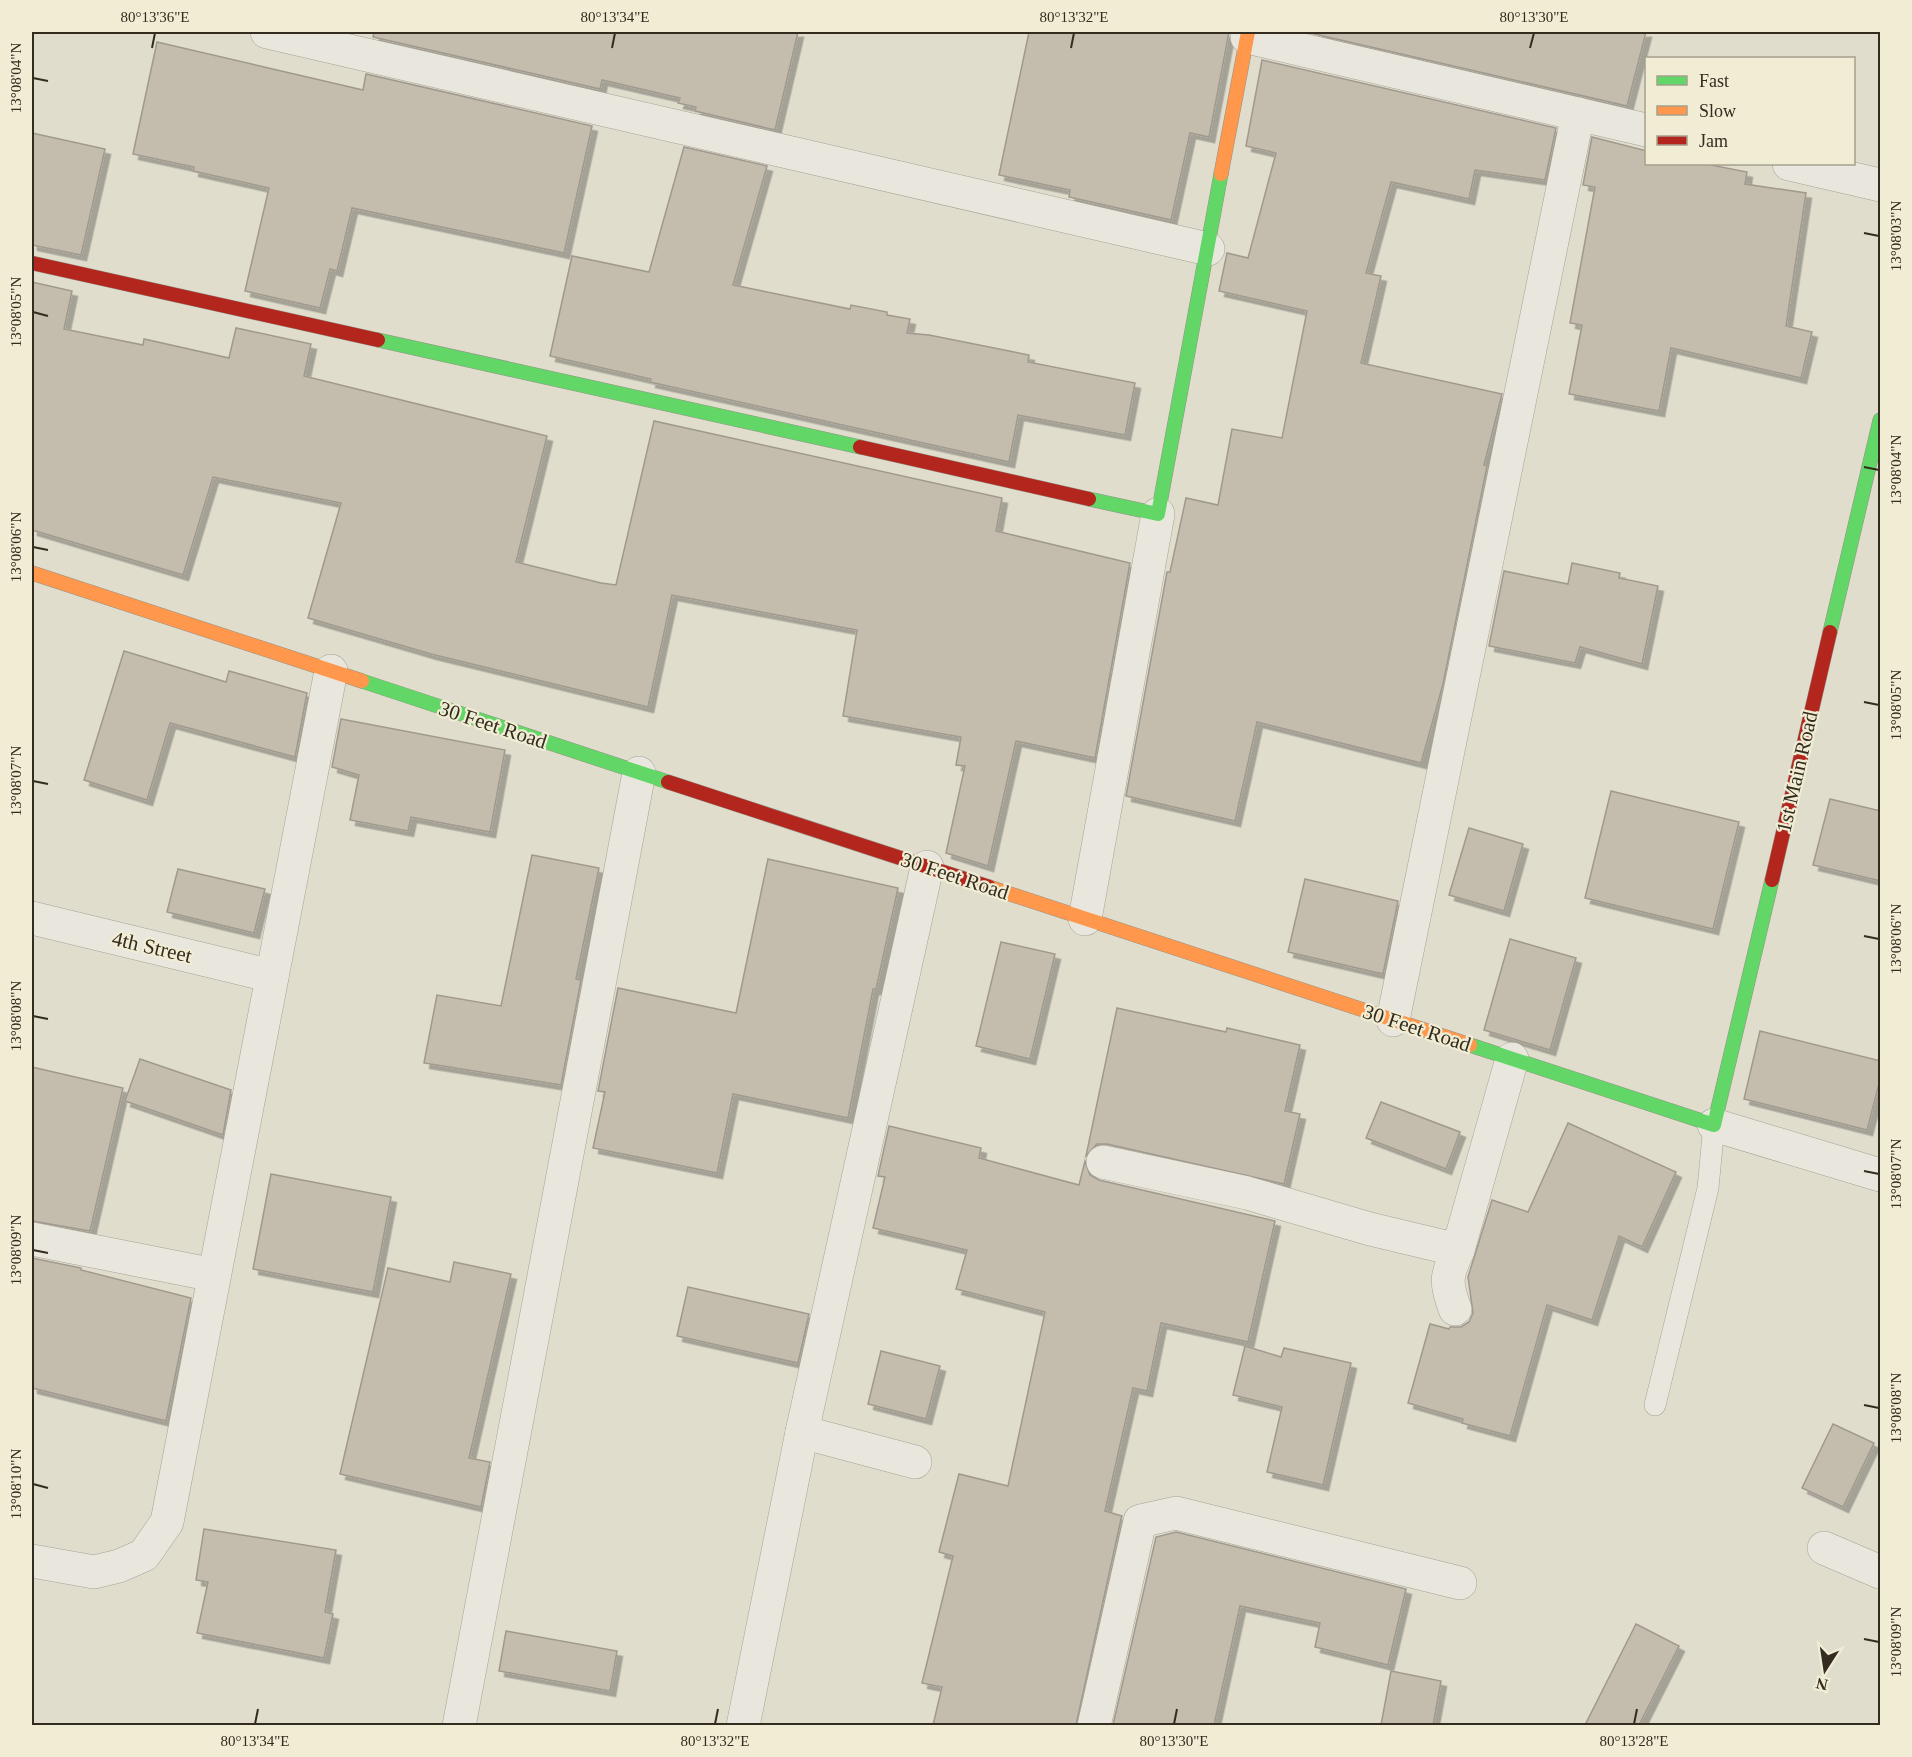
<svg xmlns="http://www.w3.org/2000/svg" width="1912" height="1757" viewBox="0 0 1912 1757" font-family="'Times New Roman',serif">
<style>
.building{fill:#c4bdae;stroke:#a0998d;stroke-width:1.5;filter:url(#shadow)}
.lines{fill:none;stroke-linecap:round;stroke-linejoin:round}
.lane-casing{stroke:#a5a296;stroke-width:22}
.street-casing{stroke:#a5a296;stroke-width:34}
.fast-casing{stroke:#959286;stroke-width:15}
.slow-casing{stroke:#959286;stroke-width:15}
.jam-casing{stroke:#959286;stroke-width:15}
.lane{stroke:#e9e7dd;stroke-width:21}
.street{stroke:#e9e7dd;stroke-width:33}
.fast{stroke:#63d668;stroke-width:14}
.slow{stroke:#ff974d;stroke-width:14}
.jam{stroke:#b3261e;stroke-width:14}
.ticks{fill:none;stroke:#332c1f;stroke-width:2}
.labels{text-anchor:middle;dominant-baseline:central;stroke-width:4.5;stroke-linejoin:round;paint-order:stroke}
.street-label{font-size:21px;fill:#332c1f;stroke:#f1edd4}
.neatline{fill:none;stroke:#332c1f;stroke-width:2}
.ticks-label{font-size:15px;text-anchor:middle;fill:#332c1f}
</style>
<defs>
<filter id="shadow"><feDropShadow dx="5.5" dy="5.5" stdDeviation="0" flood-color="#0004"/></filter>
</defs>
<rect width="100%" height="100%" fill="#e0ddcd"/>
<g class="building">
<polygon points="374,32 798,32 775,130 695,111 696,107 678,103 680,98 602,80 600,89 373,37"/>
<polygon points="1029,32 1229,32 1209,137 1190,133 1171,220 1069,197 1070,190 999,175"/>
<polygon points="1306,32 1646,32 1627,106"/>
<polygon points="157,42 363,90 366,74 592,126 564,253 352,208 337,271 330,269 320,308 245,291 269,188 193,171 194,167 133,154"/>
<polygon points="1262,60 1556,128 1545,180 1475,170 1469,199 1391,182 1366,273 1381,276 1361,363 1502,394 1484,465 1487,466 1443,684 1421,763 1257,722 1235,821 1126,796 1167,572 1170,572 1186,498 1218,505 1232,429 1282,438 1307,311 1219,291 1227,253 1248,258 1276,153 1246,146"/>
<polygon points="32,133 105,149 81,255 32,245"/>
<polygon points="1592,137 1647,151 1647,164 1706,164 1747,172 1745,184 1806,193 1786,326 1812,332 1801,378 1671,348 1659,411 1569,394 1582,325 1570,323 1595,187 1583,185"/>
<polygon points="684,147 767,166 733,285 850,309 851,305 887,312 887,315 910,319 907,333 929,335 1029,355 1028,362 1135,383 1125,435 1018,415 1009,462 650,382 651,379 550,356 572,256 649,272"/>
<polygon points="32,282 72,291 64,329 143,345 144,339 229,358 236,328 311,344 304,376 547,436 516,562 601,583 616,585 654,421 1002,498 996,531 1130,563 1095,758 1016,741 988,866 946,853 965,766 956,765 961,737 843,716 857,630 672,595 648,707 431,654 308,618 341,503 213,477 183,575 32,530"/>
<polygon points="1572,563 1620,573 1619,578 1658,586 1642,664 1580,647 1575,663 1489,646 1504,571 1568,584"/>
<polygon points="124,651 226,682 229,671 307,693 295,757 170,723 147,800 84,780"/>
<polygon points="341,719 505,750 490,832 411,817 408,831 350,820 359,775 332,767"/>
<polygon points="1611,791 1739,822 1713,929 1585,898"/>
<polygon points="1830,799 1881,811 1881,881 1813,865"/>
<polygon points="1469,828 1523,844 1504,911 1449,895"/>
<polygon points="532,855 599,868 576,979 581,980 561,1085 424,1063 437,995 501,1006"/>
<polygon points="768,859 898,888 876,989 873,989 848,1118 733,1094 717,1173 593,1148 605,1092 598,1091 618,988 736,1013"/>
<polygon points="178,869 265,889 254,933 167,912"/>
<polygon points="1305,879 1398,901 1383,974 1288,952"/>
<polygon points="1510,939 1576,958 1550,1050 1484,1030"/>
<polygon points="1001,942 1055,954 1030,1059 976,1046"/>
<polygon points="1117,1008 1226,1032 1227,1028 1300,1045 1285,1111 1300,1114 1284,1184 1107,1144 1097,1144 1086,1156"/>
<polygon points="1760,1031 1881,1061 1881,1076 1867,1130 1744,1099"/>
<polygon points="140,1059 231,1090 223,1135 125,1101"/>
<polygon points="32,1067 123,1088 90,1231 32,1221"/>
<polygon points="1381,1102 1460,1132 1446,1169 1366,1138"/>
<polygon points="1568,1123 1676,1172 1642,1247 1619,1236 1592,1320 1547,1305 1510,1436 1462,1423 1463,1419 1408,1403 1430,1324 1449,1329 1450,1327 1461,1327 1469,1322 1473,1313 1468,1277 1492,1200 1528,1212"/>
<polygon points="889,1126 981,1148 979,1158 1079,1185 1085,1161 1090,1175 1099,1180 1275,1221 1248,1342 1161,1323 1147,1391 1133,1388 1105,1511 1122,1516 1121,1519 1076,1725 933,1725 942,1687 922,1683 953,1556 939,1552 959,1474 1008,1486 1045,1312 956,1289 967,1250 873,1228 885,1177 878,1176"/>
<polygon points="271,1174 391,1197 373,1292 253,1269"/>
<polygon points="32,1258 81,1268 81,1270 191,1298 166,1421 32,1388"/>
<polygon points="454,1262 511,1274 469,1458 490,1462 481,1507 340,1474 388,1268 450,1282"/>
<polygon points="688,1287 809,1314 798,1363 677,1336"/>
<polygon points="1245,1346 1281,1357 1284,1348 1351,1363 1323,1485 1267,1472 1282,1407 1233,1395"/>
<polygon points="881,1351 940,1366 926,1419 868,1404"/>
<polygon points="1833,1424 1874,1443 1843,1507 1802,1488"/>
<polygon points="204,1529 336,1550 325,1612 333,1614 324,1658 197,1633 208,1582 196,1580"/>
<polygon points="1176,1532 1406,1589 1388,1665 1315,1647 1320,1623 1240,1606 1214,1725 1113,1725 1156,1537"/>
<polygon points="1636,1624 1679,1646 1639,1725 1585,1725"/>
<polygon points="506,1631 617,1651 610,1691 499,1671"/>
<polygon points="1391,1671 1441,1681 1433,1725 1381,1725"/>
</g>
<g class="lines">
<defs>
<polyline id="lane" points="1655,1405 1708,1188 1714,1125"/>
<g id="street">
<polyline points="267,32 1208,249"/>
<polyline points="1247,37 1646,130"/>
<polyline points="1789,164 1880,185"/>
<polyline points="32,918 272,976"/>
<polyline points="1085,919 1158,514"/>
<polyline points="1393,1020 1578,114"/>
<polyline points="1714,1125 1880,1175"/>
<polyline points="1103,1162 1247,1193 1370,1229 1458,1250 1512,1059"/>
<polyline points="32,1239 214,1275"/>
<path d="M 1455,1309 C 1445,1282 1446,1276 1458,1250"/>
<polyline points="802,1432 915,1462"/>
<polyline points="1824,1548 1880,1572"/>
<polyline points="32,1561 94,1572 119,1566 144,1555 167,1522 331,671"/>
<polyline points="459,1726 639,773"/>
<polyline points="743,1726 802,1432 927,867"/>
<polyline points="1094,1726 1140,1521 1176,1513 1460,1583"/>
</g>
<g id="fast">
<polyline points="378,340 860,447"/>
<polyline points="1089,499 1158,514 1221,174"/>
<polyline points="1830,632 1880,420"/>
<polyline points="362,681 668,782"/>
<polyline points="1470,1045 1714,1125 1772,880"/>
</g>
<g id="slow">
<polyline points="1221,174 1248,32"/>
<polyline points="32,573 362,681"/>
<polyline points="989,887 1470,1045"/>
</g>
<g id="jam">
<polyline points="32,263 378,340"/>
<polyline points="860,447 1089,499"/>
<polyline points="668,782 989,887"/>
<polyline points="1772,880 1830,632"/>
</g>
</defs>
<use href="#lane" class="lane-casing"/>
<use href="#street" class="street-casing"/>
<use href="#fast" class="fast-casing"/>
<use href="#slow" class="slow-casing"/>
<use href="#jam" class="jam-casing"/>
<use href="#lane" class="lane"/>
<use href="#street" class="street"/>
<use href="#fast" class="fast"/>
<use href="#slow" class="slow"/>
<use href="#jam" class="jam"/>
</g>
<path class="ticks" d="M 152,48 L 155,33M 612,48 L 615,33M 1071,48 L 1074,33M 1530,48 L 1534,33M 33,78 L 48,81M 1864,233 L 1879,236M 33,312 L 48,316M 1864,467 L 1879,470M 33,547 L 48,550M 1864,702 L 1879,705M 33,781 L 48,784M 1864,936 L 1879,939M 33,1016 L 48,1019M 1864,1171 L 1879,1174M 33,1250 L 48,1253M 1864,1405 L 1879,1408M 33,1484 L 48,1488M 1864,1639 L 1879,1642M 255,1724 L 258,1709M 715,1724 L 718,1709M 1174,1724 L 1177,1709M 1634,1724 L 1637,1709"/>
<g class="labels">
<g class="street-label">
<text transform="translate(493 725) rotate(18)">30 Feet Road</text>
<text transform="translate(1797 772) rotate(-77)">1st Main Road</text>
<text transform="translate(955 876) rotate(18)">30 Feet Road</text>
<text transform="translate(152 947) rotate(13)">4th Street</text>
<text transform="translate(1417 1028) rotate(18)">30 Feet Road</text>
</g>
</g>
<rect width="1912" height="1757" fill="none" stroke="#f1edd4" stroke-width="66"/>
<rect x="1645" y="57" width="210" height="108" fill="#f1edd4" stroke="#a5a08c" stroke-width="1.5"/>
<rect x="1657" y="76" width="30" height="9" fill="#63d668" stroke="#a5a08c" stroke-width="1.5"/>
<text x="1699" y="87" font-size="18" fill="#332c1f">Fast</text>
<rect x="1657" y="106" width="30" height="9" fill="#ff974d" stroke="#a5a08c" stroke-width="1.5"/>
<text x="1699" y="117" font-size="18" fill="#332c1f">Slow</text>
<rect x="1657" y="136" width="30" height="9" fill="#b3261e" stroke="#a5a08c" stroke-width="1.5"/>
<text x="1699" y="147" font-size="18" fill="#332c1f">Jam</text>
<g transform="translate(1825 1670) rotate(192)" stroke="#f1edd4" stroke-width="4.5" paint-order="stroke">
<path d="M0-4.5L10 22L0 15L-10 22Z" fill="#332c1f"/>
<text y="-9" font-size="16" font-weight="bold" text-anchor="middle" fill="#332c1f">N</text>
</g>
<rect x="33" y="33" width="1846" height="1691" class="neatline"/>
<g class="ticks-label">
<text x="155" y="22">80°13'36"E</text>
<text x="615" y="22">80°13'34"E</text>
<text x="1074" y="22">80°13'32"E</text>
<text x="1534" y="22">80°13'30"E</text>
<text transform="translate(16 78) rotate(-90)" y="5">13°08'04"N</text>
<text transform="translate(1896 236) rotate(-90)" y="5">13°08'03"N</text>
<text transform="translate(16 312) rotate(-90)" y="5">13°08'05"N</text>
<text transform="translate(1896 470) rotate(-90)" y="5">13°08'04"N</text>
<text transform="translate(16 547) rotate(-90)" y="5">13°08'06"N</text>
<text transform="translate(1896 705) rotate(-90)" y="5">13°08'05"N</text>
<text transform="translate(16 781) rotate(-90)" y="5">13°08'07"N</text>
<text transform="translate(1896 939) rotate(-90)" y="5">13°08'06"N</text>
<text transform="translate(16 1016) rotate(-90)" y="5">13°08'08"N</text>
<text transform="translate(1896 1174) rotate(-90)" y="5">13°08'07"N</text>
<text transform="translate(16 1250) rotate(-90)" y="5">13°08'09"N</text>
<text transform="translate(1896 1408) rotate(-90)" y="5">13°08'08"N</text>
<text transform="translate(16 1484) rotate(-90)" y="5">13°08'10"N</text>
<text transform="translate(1896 1642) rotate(-90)" y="5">13°08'09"N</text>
<text x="255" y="1746">80°13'34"E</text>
<text x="715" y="1746">80°13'32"E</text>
<text x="1174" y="1746">80°13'30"E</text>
<text x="1634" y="1746">80°13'28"E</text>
</g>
</svg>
